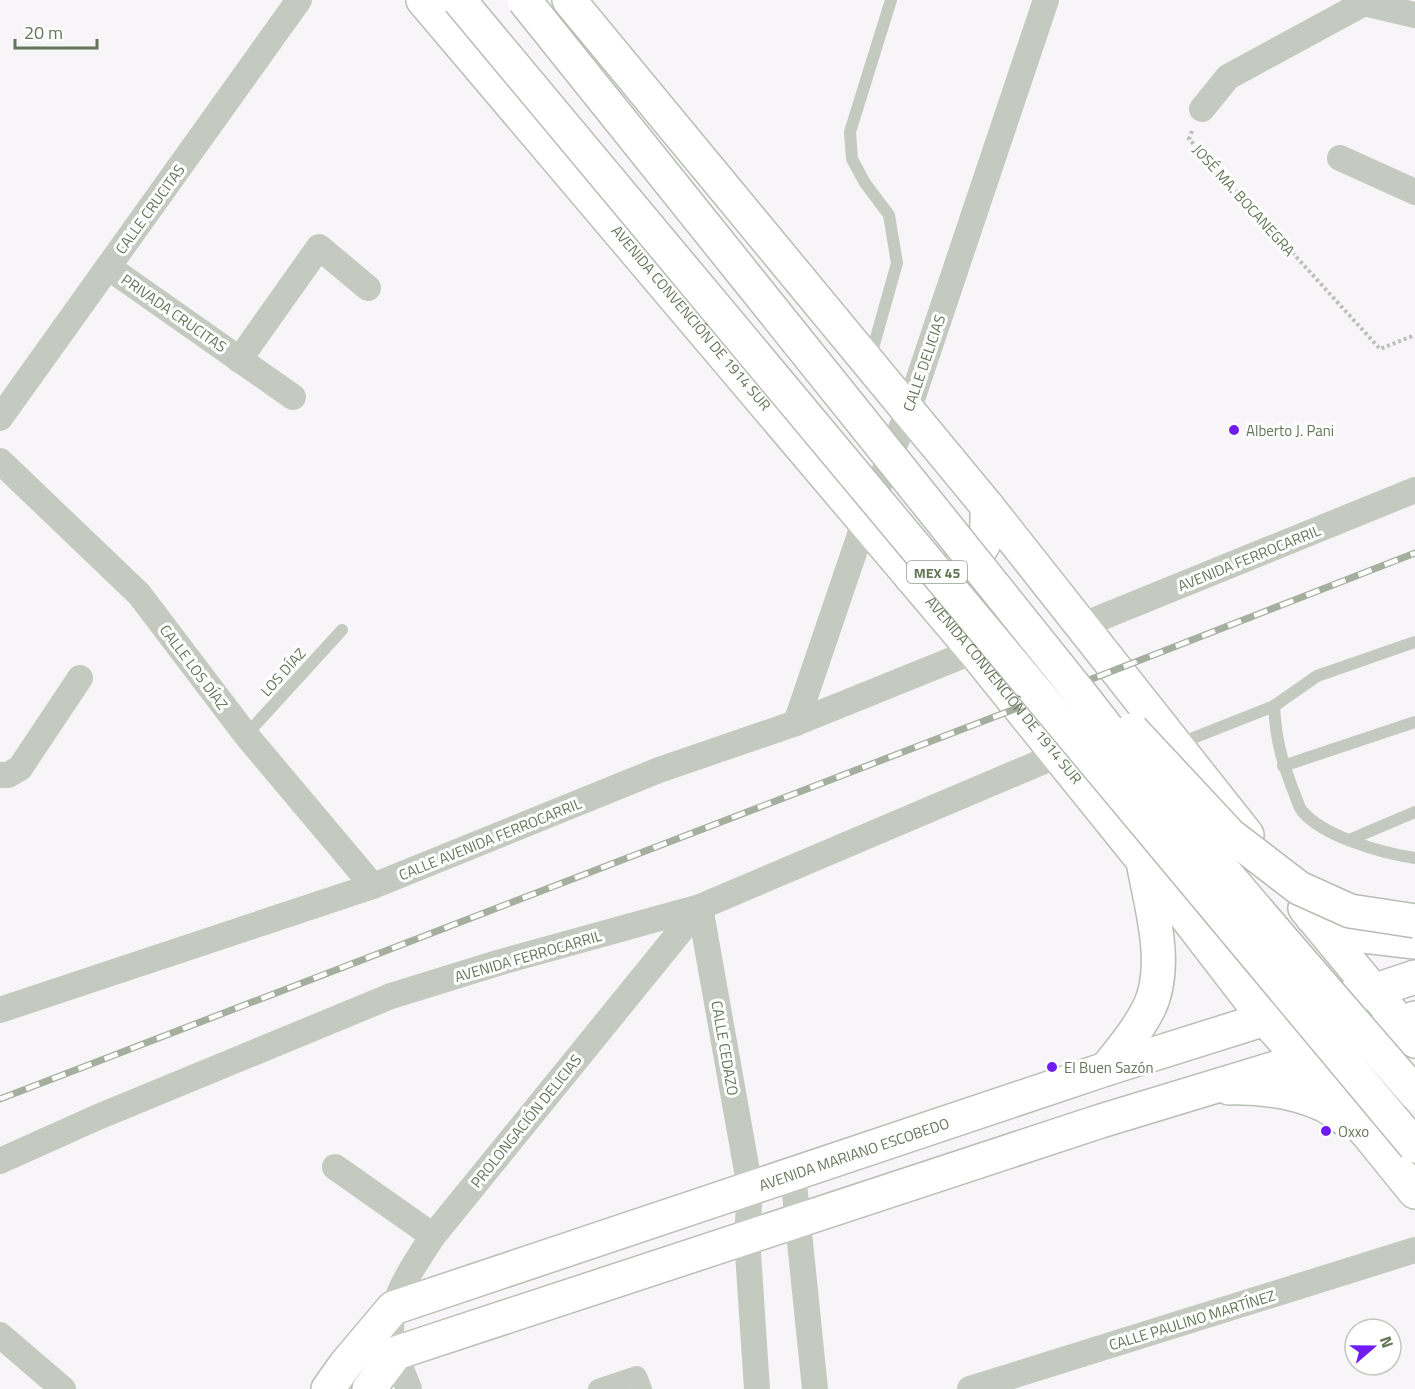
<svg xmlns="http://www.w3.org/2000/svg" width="1415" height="1389" viewBox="0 0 1415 1389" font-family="'Titillium Web',sans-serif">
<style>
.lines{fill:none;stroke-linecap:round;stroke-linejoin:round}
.secondary-casing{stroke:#b8bfb3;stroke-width:36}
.primary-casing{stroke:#b6bdb2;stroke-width:36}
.path{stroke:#babfb7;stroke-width:4;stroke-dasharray:3 3;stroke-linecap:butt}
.service{stroke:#c4cac0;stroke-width:12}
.pedestrian{stroke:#c4cac0;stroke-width:20}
.minor{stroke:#c4cac0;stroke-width:26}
.secondary{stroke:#fff;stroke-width:33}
.primary{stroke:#fff;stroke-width:33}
.rail-casing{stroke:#a5af9f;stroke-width:7}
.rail{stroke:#fff;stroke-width:4.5;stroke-dasharray:14;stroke-linecap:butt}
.primary-bridge-casing{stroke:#b6bdb2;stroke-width:36;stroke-linecap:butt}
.primary-bridge{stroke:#fff;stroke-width:33}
.poi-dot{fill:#6f1bf2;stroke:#fff;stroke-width:2}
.labels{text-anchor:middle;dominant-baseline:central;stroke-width:6;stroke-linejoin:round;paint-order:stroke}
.shield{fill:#fff;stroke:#92a08a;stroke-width:1.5}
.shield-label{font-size:14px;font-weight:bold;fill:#647758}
.street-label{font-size:15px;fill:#647758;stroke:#fff}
.poi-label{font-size:15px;fill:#647758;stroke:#fff;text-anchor:start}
</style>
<rect width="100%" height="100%" fill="#f8f5f8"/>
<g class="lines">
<defs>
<g id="secondary">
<path id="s1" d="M 423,0 L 974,651 L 1144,862 L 1265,1019 L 1368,1134 L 1415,1192"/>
<polyline points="569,0 987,506 1247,835"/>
<path d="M 911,577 C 939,576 970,572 984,543 C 988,533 987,517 987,506"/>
<polyline points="1305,908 1415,1041"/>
<path d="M 1106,1069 C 1122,1049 1138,1030 1149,1008 C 1169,967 1152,909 1144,867"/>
<path d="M 1229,1088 C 1261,1087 1295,1092 1324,1105 C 1332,1109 1340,1116 1348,1121"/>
<path id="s2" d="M 328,1389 L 345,1365 L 393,1308 L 1106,1069 L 1265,1019"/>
<polyline points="369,1389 396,1353 1101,1121 1302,1060"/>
</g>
<g id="primary">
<polyline points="1312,917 1364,936 1415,942"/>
<polyline points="1265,1019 1373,991 1415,977"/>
<polyline points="1302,1060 1415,1018"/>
</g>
</defs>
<use href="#secondary" class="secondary-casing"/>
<use href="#primary" class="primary-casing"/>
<polyline class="path" points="1192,131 1189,139 1380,349 1415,335"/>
<g class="service">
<polyline points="870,359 897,263 889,215 865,183 852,159 850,132 891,0"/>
<path d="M 1274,706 C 1276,740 1281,758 1293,790 C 1296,796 1298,806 1302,811 C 1324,837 1382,853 1415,858"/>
<polyline points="246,735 342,630"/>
<polyline points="1178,744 1274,706 1317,676 1415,642"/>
<polyline points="1283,766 1415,722"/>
<polyline points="1349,840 1415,812"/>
</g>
<polyline class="pedestrian" points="598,1389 637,1376 642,1389"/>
<g class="minor">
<polyline points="1202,109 1228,77 1364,3 1415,15"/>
<polyline points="1340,158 1415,192"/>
<polyline points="108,267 293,397"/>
<polyline points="239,360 319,247 368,288"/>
<polyline points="0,418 299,0"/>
<polyline points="0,461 139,594 246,735 373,886"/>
<polyline points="1083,625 1415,490"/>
<polyline points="796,723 864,523 908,411 1046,0"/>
<polyline points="0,775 8,775 20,768 80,678"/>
<polyline points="700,907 750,1188 747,1238 757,1389"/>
<polyline points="0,1010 373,886 659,770 796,723 974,651"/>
<polyline points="0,1161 98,1117 391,996 501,962 700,907 1058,755"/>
<polyline points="335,1167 433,1236"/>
<polyline points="793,1174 815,1389"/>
<polyline points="0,1335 63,1389"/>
<path d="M 409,1389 C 403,1373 391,1348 391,1332 C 390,1297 415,1264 433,1236 L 700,907"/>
<polyline points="970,1389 1415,1250"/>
</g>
<use href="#secondary" class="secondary"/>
<use href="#primary" class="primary"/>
<defs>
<polyline id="rail" points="0,1099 1020,707 1415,553"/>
</defs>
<use href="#rail" class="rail-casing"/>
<use href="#rail" class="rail"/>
<defs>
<g id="primary-bridge">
<polyline points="459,0 1415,1146"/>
<path d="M 524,0 L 1083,697 C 1188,834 1302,962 1415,1093"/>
<polyline points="1132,730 1230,835 1299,888 1350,911 1415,921"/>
</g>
</defs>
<use href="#primary-bridge" class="primary-bridge-casing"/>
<use href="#primary-bridge" class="primary-bridge"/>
</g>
<g class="poi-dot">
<circle cx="1234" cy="430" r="6"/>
<circle cx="1052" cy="1067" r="6"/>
<circle cx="1326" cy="1131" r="6"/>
</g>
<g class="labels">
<rect class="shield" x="907" y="561" width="60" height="22" rx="4.5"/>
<g class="shield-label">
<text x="937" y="572">MEX 45</text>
</g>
<g class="street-label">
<text transform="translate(1244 200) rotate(48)">JOSÉ MA. BOCANEGRA</text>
<text transform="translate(150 209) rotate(-54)">CALLE CRUCITAS</text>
<text transform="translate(174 313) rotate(35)">PRIVADA CRUCITAS</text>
<text stroke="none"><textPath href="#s1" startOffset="416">AVENIDA CONVENCIÓN DE 1914 SUR</textPath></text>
<text transform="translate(924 363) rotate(-71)">CALLE DELICIAS</text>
<text transform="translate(1249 558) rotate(-22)">AVENIDA FERROCARRIL</text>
<text transform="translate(194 667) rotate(53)">CALLE LOS DÍAZ</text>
<text transform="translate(283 672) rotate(-48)">LOS DÍAZ</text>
<text stroke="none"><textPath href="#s1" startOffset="902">AVENIDA CONVENCIÓN DE 1914 SUR</textPath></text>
<text transform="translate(490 839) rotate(-22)">CALLE AVENIDA FERROCARRIL</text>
<text transform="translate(528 956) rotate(-16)">AVENIDA FERROCARRIL</text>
<text transform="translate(725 1048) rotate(80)">CALLE CEDAZO</text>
<text transform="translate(526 1121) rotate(-51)">PROLONGACIÓN DELICIAS</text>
<text stroke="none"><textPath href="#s2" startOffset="590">AVENIDA MARIANO ESCOBEDO</textPath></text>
<text transform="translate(1192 1320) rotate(-17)">CALLE PAULINO MARTÍNEZ</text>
</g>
<g class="poi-label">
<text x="1246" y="430">Alberto J. Pani</text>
<text x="1064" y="1067">El Buen Sazón</text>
<text x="1338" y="1131">Oxxo</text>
</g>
</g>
<g transform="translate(1373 1347) rotate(70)"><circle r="28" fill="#ffffff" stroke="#c1c9bc" stroke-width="1.5"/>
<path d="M0-4.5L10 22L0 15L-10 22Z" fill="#6f1bf2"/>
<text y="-9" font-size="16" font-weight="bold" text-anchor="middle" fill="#647758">N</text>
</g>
<path d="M15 39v9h82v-9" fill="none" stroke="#647758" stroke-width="3"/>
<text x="24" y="39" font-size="18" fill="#647758" stroke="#ffffff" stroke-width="4.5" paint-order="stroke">20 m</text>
</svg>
